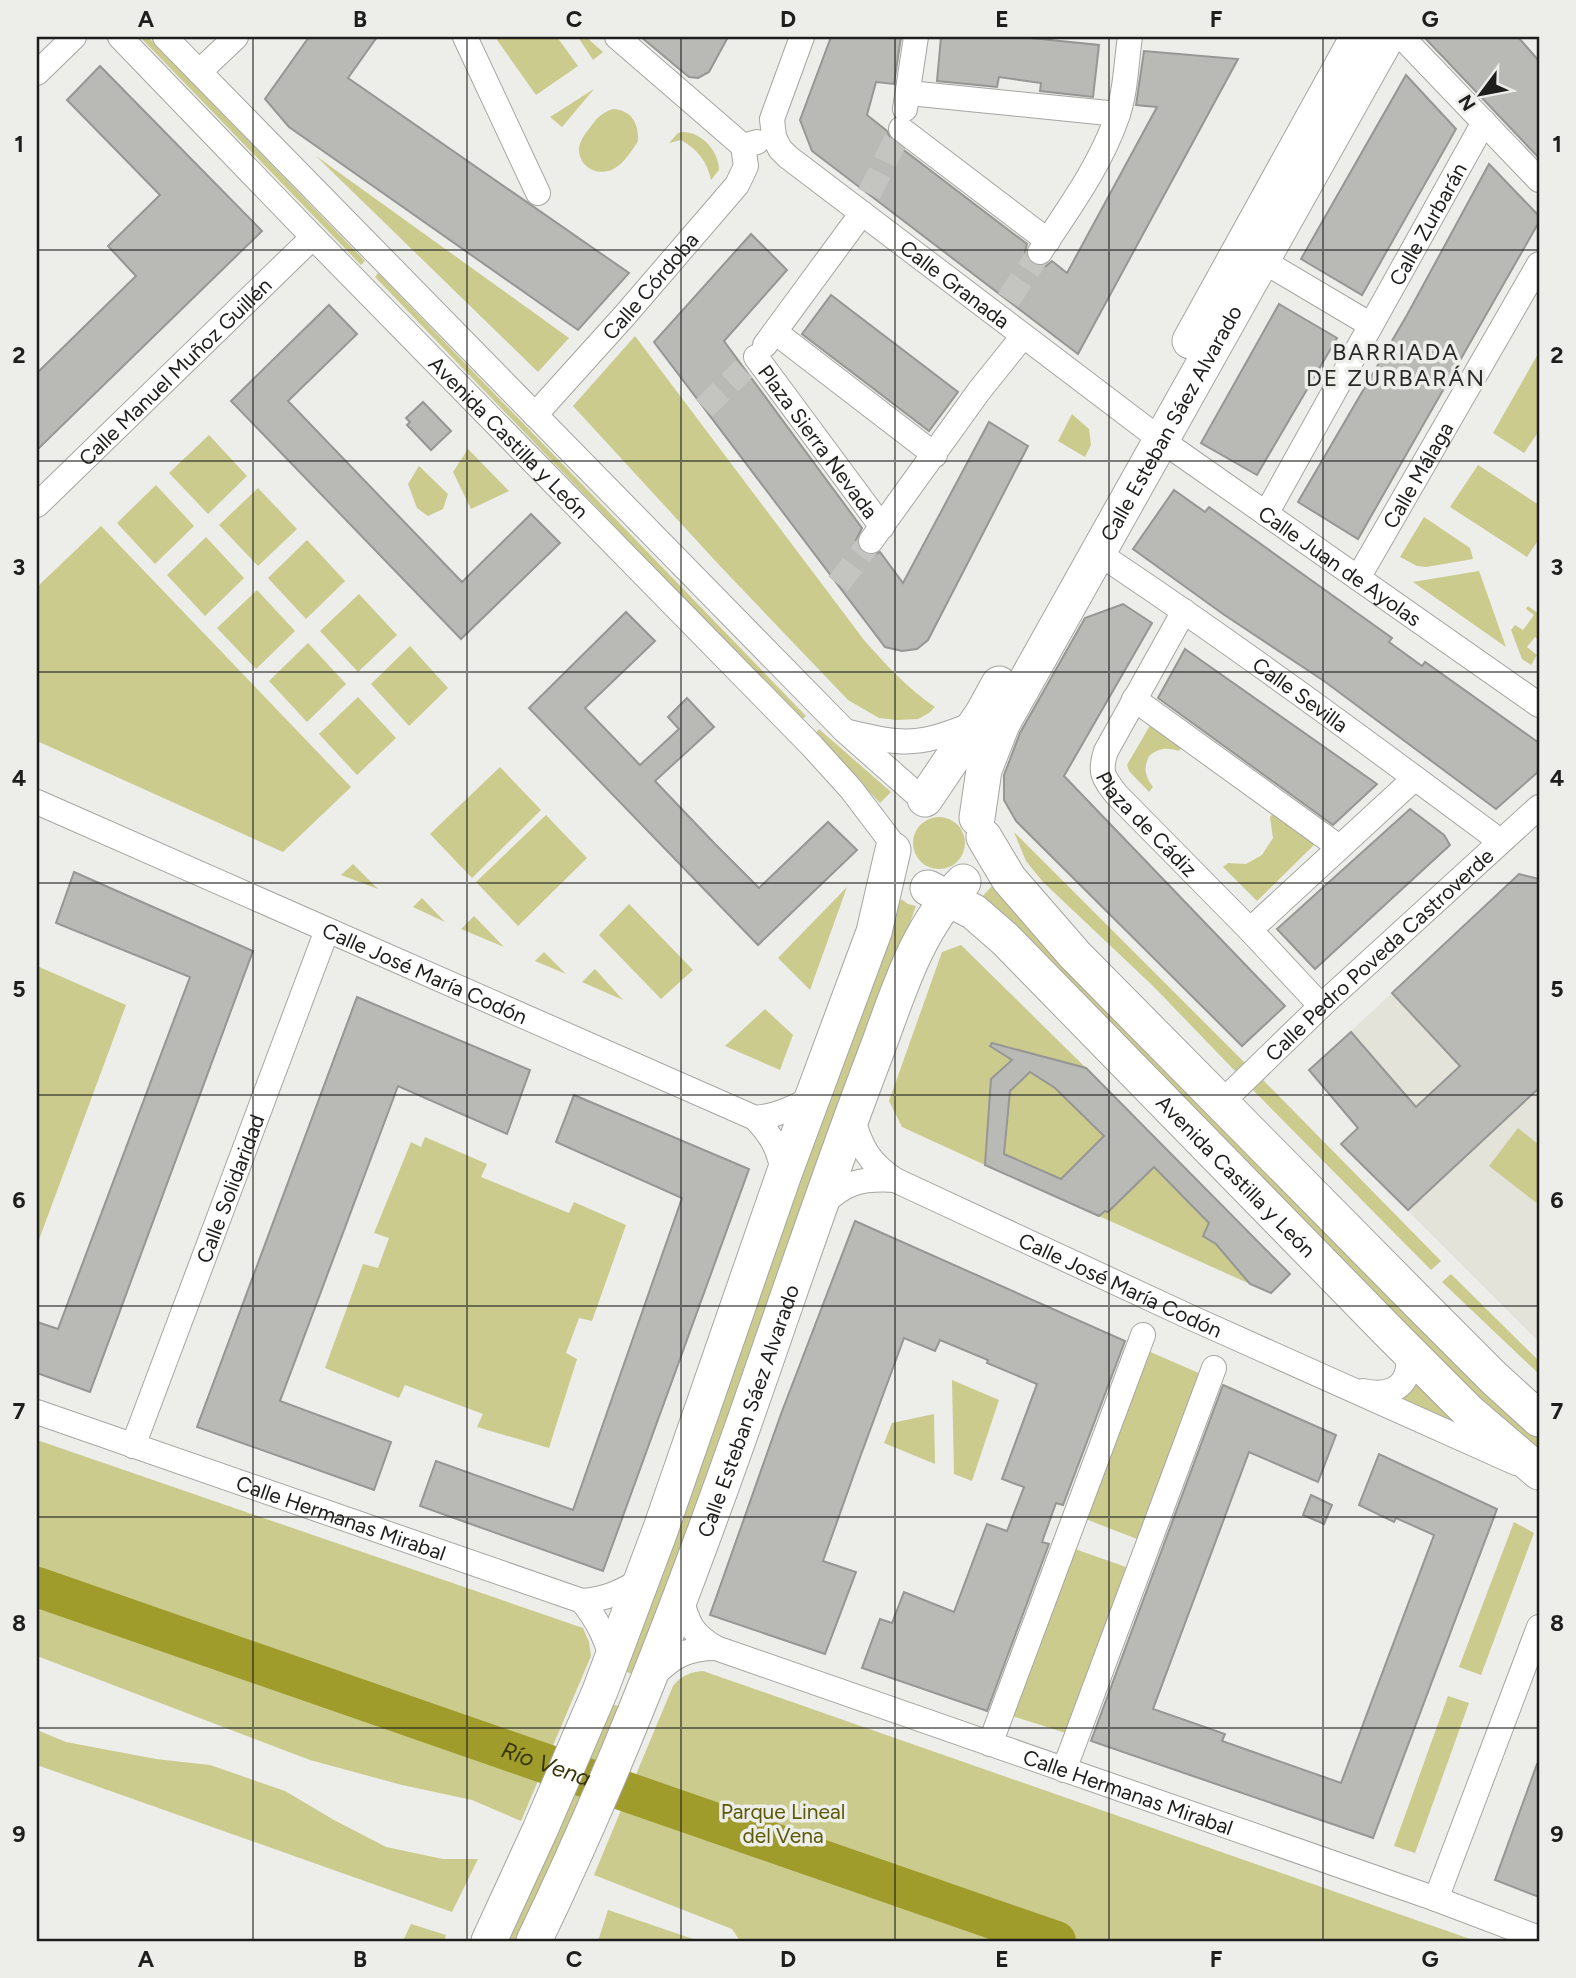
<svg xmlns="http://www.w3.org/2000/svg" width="1576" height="1978" viewBox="0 0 1576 1978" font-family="Figtree,sans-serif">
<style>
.built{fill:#e3e3d9}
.green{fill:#cbcb8e}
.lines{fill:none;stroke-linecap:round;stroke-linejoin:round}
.river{stroke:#a09c2c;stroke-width:40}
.building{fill:#b9b9b6;stroke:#969694;stroke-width:2;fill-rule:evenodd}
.street-tunnel{stroke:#c4c4c1;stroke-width:24;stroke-dasharray:24 12;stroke-linecap:butt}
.street-casing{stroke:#a5a5a2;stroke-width:26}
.secondary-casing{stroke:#a5a5a2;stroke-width:37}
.street{stroke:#fff;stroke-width:24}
.secondary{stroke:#fff;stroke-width:35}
.grid{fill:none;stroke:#1e1e1c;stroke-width:2;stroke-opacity:0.55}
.labels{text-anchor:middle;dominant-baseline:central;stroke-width:7;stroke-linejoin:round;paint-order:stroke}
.street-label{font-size:21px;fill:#1e1e1c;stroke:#ededea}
.park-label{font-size:21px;fill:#5c5904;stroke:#ededea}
.neighbourhood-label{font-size:23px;letter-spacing:2px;fill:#292927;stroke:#ededea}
.water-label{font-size:23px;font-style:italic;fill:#373607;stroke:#ededea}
.neatline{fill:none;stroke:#1e1e1c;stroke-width:2.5}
.grid-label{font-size:23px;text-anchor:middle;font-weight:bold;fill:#1e1e1c}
</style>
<rect width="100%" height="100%" fill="#ededea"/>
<polygon class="built" points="1539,965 1539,1342 1341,1144 1357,1127 1309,1070 1393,992 1447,1052"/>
<g class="green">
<polygon points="140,37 148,37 365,261 361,265"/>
<polygon points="495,37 557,37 578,66 536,95"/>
<polygon points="578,37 586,37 603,52 593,60"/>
<polygon points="594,89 562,127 550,117"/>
<path d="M 613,109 C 631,110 639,123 638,141 C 633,149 626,160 618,166 C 602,179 578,169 579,148 C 580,141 584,135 589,129 C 596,119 601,113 613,109 Z"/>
<path d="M 684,132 C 703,133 719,152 719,170 L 711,180 C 707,161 698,150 681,140 L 669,143 L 678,133 Z"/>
<polygon points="316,156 569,338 538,372"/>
<polygon points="378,273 806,716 801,720 375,277"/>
<path d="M 635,336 L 864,640 C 886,665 907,688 935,707 L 929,713 L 918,719 L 898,720 L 879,718 L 848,700 L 721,567 L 573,406 Z"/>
<polygon points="1539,352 1539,431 1524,453 1493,433"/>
<polygon points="1072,414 1089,429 1091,445 1085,457 1058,441"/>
<polygon points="209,435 247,476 208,514 169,473"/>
<polygon points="468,449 509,491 471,509 453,472"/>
<polygon points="1478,465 1539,505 1539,539 1527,557 1450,507"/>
<polygon points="419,466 448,494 443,509 428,516 417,508 408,484"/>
<polygon points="156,485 194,526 155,564 117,523"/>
<polygon points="258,488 297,529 258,566 219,525"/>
<polygon points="1424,517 1470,548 1473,559 1426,567 1417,566 1400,557"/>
<polygon points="101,526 351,787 283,852 37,741 37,587"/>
<polygon points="206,537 244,578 205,616 167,575"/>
<polygon points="307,540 345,581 306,619 268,578"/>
<polygon points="1479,571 1506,647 1413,582"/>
<polygon points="257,590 295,631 256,669 217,628"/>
<polygon points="359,594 397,635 358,672 320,631"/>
<polygon points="1528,606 1539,614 1539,640 1535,637 1527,647 1537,655 1531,665 1522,659 1511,630 1515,625 1523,630 1534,615 1526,609"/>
<polygon points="308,643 346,684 307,722 269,681"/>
<polygon points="410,646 448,688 409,726 371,684"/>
<polygon points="358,697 396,738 357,775 319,734"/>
<path d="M 1152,722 L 1183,745 L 1179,751 C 1167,747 1159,748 1149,756 C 1143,768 1145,776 1153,787 L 1149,792 L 1129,771 L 1127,765 Z"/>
<polygon points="819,729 891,792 880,803 815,734"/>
<polygon points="500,767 541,810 472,878 430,834"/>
<polygon points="1275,811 1317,842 1257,901 1223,867 1228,863 1246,864 1262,855 1273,838 1270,817"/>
<polygon points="546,815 587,858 518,926 476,882"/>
<circle cx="939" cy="843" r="26"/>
<polygon points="1014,832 1245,1063 1236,1072 1153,986 1043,882 1026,861"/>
<polygon points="353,864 378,889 341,875"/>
<polygon points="992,886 1405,1307 1539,1433 1539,1455 1509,1428 981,898"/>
<polygon points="847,887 810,990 778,958"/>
<polygon points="422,898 445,922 413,907"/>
<polygon points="901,899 908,904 916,906 659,1614 635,1675 624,1671"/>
<polygon points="629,904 693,970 661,999 599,935"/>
<polygon points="474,916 504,947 461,929"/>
<polygon points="961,945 1086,1068 1022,1051 991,1079 985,1165 902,1127 889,1101 942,952"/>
<polygon points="544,952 566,974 535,961"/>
<polygon points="37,966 126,1005 37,1245"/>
<polygon points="595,969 623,1000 582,982"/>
<polygon points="765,1009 793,1035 780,1070 725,1046"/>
<polygon points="1030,1072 1055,1088 1106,1137 1061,1179 1004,1154 1010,1091"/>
<polygon points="1263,1080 1441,1261 1431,1270 1253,1090"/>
<polygon points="1518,1128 1539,1145 1539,1205 1489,1166"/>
<polygon points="425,1137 487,1164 481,1177 569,1213 574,1202 626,1225 592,1321 579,1318 566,1353 577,1359 549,1448 477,1427 483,1414 405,1385 399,1398 325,1368 363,1264 378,1268 389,1238 374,1233 411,1142 421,1147"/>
<polygon points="1150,1163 1209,1223 1203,1236 1216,1244 1250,1284 1099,1216"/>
<polygon points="1451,1274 1539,1361 1539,1374 1442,1282"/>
<polygon points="1148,1351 1201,1374 1137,1539 1083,1518"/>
<polygon points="1419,1379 1493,1447 1396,1403"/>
<polygon points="952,1380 999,1400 972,1481 954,1474"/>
<polygon points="934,1414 935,1464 884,1443 892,1423"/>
<polygon points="37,1440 583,1628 589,1642 591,1656 521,1821 472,1800 402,1785 310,1760 37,1656"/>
<polygon points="1514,1522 1534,1533 1481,1675 1459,1667"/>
<polygon points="1072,1548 1126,1567 1066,1733 1012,1716"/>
<path d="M 703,1671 L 1473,1940 L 1476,1941 L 740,1941 L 732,1929 L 594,1875 L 673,1686 C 681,1676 690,1672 703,1671 Z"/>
<polygon points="1448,1696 1469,1703 1415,1853 1394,1846"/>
<polygon points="609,1703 623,1708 519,1941 505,1941"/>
<polygon points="37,1730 66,1742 156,1759 210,1765 285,1791 334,1820 386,1847 443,1859 478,1859 452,1912 37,1765"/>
<polygon points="608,1910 699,1941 598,1941"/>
<polygon points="411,1924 446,1935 444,1941 403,1941"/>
</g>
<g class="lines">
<path class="river" id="s1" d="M 37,1587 L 1056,1941"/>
</g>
<g class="building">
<polygon points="309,37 377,37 348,78 629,273 578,330 289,127 265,99"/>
<polygon points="641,37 728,37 709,72 698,78 689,77"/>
<polygon points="831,37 901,37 894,84 876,82 867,115 887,131 892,141 1027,244 1025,252 1026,258 1031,264 1040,267 1046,266 1052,261 1067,273 1157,107 1136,105 1144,51 1238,59 1078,354 812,151 800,120"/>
<polygon points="941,37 1021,37 1099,45 1093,97 1040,91 1041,83 999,77 997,87 937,81"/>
<polygon points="1424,37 1518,37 1539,61 1539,158"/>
<polygon points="100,66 262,231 37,450 37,373 136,276 108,246 160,195 67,100"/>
<polygon points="1406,75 1456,129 1362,295 1301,259"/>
<polygon points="1489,164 1539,216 1539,222 1358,539 1298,502 1407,315"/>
<polygon points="751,234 787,270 724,341 862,528 856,540 857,546 862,553 870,556 880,552 903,583 989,422 1028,446 928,640 917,649 902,651 885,647 654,342"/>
<polygon points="831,295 958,392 929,431 802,334"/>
<polygon points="1279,304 1337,338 1257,475 1201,443"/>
<polygon points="329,305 357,334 288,401 462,582 531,514 560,543 461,639 231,401"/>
<polygon points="423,402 451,431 431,450 407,425 410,422 406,418"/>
<polygon points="1174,490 1205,512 1209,507 1392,638 1389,642 1422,666 1425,662 1539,743 1539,771 1496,809 1324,681 1223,614 1133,549"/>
<polygon points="1123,604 1152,623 1064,776 1285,1006 1242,1046 1016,821 1004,800 1004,775 1020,733 1085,618"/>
<polygon points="626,612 655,641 585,708 640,765 679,729 668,717 687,698 714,727 655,781 715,844 759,888 828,822 857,850 758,945 529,708"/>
<polygon points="1185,649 1377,784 1333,825 1158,698"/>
<polygon points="1410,809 1444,835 1450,845 1315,969 1277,929"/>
<polygon points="74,872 253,951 90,1392 37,1373 37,1322 58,1329 190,977 56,923"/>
<polygon points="1519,874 1539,879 1539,1088 1408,1210 1341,1144 1358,1128 1309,1070 1351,1032 1416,1107 1460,1066 1392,993"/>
<polygon points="357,997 530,1070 507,1134 398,1086 280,1401 391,1442 374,1490 197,1427"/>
<path d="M 992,1043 L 1086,1068 L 1290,1274 L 1271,1293 L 1250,1284 L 1216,1244 L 1203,1236 L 1209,1223 L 1154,1167 L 1108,1212 L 1105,1211 L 1099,1216 L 985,1165 L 991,1079 L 1012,1060 L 990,1046 ZM 1030,1072 L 1055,1088 L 1104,1136 L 1061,1179 L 1004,1154 L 1010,1091 Z"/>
<polygon points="574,1095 749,1169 603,1571 420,1506 436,1461 573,1510 682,1198 556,1142"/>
<polygon points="855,1221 1125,1341 1063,1505 1056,1503 1042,1542 1049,1544 987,1711 862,1668 880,1619 892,1623 904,1592 954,1612 987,1524 1007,1531 1024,1487 1002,1479 1037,1384 987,1363 988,1360 940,1340 935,1351 904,1338 859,1460 823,1561 856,1572 825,1654 710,1615 781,1414"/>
<polygon points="1223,1385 1336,1435 1318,1482 1249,1452 1175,1650 1153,1709 1225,1734 1222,1741 1341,1783 1434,1535 1396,1518 1394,1522 1359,1505 1379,1454 1497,1509 1373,1838 1091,1741"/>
<polygon points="1311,1495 1332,1505 1324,1524 1303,1515"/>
<polygon points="1537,1764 1539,1764 1539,1897 1495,1880"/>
</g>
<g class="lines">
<g class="street-tunnel">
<polyline points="869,194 896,139"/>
<polyline points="1008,300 1040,252"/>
<polyline points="704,408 744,369"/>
<polyline points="838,584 871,541"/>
</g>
<defs>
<g id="street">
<path id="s2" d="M 120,37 L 313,237 L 812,746 L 851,789 L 892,843"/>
<polyline points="165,37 845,731 923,800"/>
<polyline points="465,37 538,193"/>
<polyline points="617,37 743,146 757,142"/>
<path id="s3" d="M 802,37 L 772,119 L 774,137 L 780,149 L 788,157 L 1161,440 L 1539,705"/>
<polyline points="1402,37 1539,180"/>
<polyline points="199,72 236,37"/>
<polyline points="37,73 74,37"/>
<polyline points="909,93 1118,114"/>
<polyline points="905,109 916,37"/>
<polyline points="901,129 1048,241"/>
<path d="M 1040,252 C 1069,208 1100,166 1117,117 C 1126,92 1126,63 1130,37"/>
<polyline points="1263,261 1371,325"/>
<polyline points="775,332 935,455"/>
<polyline points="765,345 862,213"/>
<path id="s4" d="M 756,357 L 882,527"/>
<path id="s5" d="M 535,415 L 626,314 L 737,185 L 746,166 L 743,146"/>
<path id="s6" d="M 37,505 L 313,237"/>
<path id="s7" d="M 1266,514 L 1484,122"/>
<polyline points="871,541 979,391 1023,336"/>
<path id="s8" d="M 1098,553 C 1235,644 1368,743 1500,841"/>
<path id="s9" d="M 1358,578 L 1539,264"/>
<path id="s10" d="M 1184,611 L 1106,751 C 1099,772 1103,777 1116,794 L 1250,930 L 1321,1006"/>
<polyline points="1134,699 1339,847"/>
<path d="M 848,732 C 864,735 880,740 896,741 C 924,744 951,733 976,723"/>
<path id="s11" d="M 37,802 L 755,1118 C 773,1137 778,1148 784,1174"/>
<polyline points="1250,930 1415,778"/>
<path id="s12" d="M 1221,1103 L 1321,1006 L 1539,807"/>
<path id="s13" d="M 852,1117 C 861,1147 868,1162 895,1180 L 1192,1318 L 1516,1463"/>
<path d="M 755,1118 C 777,1116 794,1108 813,1097"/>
<path d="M 820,1207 C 844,1182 861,1178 895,1180"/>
<path d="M 1363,1391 C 1383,1396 1406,1391 1408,1367 C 1409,1360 1404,1351 1401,1344"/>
<path id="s14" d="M 37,1412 L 582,1601 C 598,1621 605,1636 612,1660"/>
<path id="s15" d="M 133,1446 L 327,930"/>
<path id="s16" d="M 681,1598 C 688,1624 692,1634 716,1648 L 1436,1899 L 1539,1938"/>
<path d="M 582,1601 C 606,1599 622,1592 642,1579"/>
<path d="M 652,1677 C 672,1657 686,1648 716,1648"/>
<polyline points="990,1744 1143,1335"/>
<polyline points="1064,1770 1214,1368"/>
<polyline points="1436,1899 1539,1627"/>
</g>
<g id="secondary">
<polyline points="1190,341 1358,37"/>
<polyline points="925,799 983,713 999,684"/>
<path id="s17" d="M 977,818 L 984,770 L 1002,724 L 1387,37"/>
<polyline points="984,837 1009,879 1075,955 1426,1310 1494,1378 1539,1419"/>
<path id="s18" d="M 928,888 L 974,912 L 1005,939 L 1390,1333 L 1469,1412 L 1539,1472"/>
<polyline points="489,1941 540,1830 600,1691 660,1531 784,1174 874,932 893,850"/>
<path id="s19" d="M 534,1941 C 629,1744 705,1538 776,1331 C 808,1239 840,1146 875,1055 C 898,994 916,929 963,882"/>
</g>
</defs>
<use href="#street" class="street-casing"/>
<use href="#secondary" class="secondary-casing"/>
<use href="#street" class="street"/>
<use href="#secondary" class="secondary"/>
</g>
<path class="grid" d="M 253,37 L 253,1941M 467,37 L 467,1941M 681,37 L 681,1941M 895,37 L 895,1941M 1109,37 L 1109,1941M 1323,37 L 1323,1941M 37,250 L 1539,250M 37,461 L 1539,461M 37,672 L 1539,672M 37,883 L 1539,883M 37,1095 L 1539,1095M 37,1306 L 1539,1306M 37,1517 L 1539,1517M 37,1728 L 1539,1728"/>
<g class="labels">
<g class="street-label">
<text stroke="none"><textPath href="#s7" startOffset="332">Calle Zurbarán</textPath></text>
<text stroke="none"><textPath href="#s3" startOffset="340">Calle Granada</textPath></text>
<text stroke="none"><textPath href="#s5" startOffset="173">Calle Córdoba</textPath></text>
<text stroke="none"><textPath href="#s6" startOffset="192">Calle Manuel Muñoz Guillén</textPath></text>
<text stroke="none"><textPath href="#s17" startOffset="443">Calle Esteban Sáez Alvarado</textPath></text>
<text stroke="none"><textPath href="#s2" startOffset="558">Avenida Castilla y León</textPath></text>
<text stroke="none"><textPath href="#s4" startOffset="105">Plaza Sierra Nevada</textPath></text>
<text stroke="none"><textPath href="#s9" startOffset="119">Calle Málaga</textPath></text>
<text stroke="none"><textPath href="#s3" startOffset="817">Calle Juan de Ayolas</textPath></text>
<text stroke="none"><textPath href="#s8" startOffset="247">Calle Sevilla</textPath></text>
<text stroke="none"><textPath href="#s10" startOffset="250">Plaza de Cádiz</textPath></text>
<text stroke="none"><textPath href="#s12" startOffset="217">Calle Pedro Poveda Castroverde</textPath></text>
<text stroke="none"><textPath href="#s11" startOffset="424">Calle José María Codón</textPath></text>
<text stroke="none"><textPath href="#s18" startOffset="424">Avenida Castilla y León</textPath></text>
<text stroke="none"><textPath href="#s15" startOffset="275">Calle Solidaridad</textPath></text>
<text stroke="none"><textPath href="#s13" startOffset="327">Calle José María Codón</textPath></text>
<text stroke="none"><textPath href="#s19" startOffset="572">Calle Esteban Sáez Alvarado</textPath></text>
<text stroke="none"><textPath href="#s14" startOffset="322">Calle Hermanas Mirabal</textPath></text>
<text stroke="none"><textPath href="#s16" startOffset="500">Calle Hermanas Mirabal</textPath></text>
</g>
<g class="park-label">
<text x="783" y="1811">Parque Lineal<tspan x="783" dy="24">del Vena</tspan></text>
</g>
<g class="neighbourhood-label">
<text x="1396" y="352">BARRIADA<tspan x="1396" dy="26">DE ZURBARÁN</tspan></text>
</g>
<g class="water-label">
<text stroke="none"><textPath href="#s1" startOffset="539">Río Vena</textPath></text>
</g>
</g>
<rect width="1576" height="1978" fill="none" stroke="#ededea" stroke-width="77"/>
<g transform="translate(1481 94) rotate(238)" stroke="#ededea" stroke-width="5" paint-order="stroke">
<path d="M0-5L12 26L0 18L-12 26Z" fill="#1e1e1c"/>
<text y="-10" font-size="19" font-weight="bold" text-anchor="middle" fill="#1e1e1c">N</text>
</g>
<rect x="38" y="38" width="1500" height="1902" class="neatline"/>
<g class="grid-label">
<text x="146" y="27">A</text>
<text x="360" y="27">B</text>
<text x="574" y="27">C</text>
<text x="788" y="27">D</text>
<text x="1002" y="27">E</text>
<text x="1216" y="27">F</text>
<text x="1430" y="27">G</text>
<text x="19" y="152">1</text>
<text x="1557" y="152">1</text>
<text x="19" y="363">2</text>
<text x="1557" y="363">2</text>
<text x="19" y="575">3</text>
<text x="1557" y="575">3</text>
<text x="19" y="786">4</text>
<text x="1557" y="786">4</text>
<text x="19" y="997">5</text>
<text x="1557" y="997">5</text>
<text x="19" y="1208">6</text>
<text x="1557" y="1208">6</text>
<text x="19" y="1419">7</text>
<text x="1557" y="1419">7</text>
<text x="19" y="1631">8</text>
<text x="1557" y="1631">8</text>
<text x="19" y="1842">9</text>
<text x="1557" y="1842">9</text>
<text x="146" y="1967">A</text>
<text x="360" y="1967">B</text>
<text x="574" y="1967">C</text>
<text x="788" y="1967">D</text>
<text x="1002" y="1967">E</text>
<text x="1216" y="1967">F</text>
<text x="1430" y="1967">G</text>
</g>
</svg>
